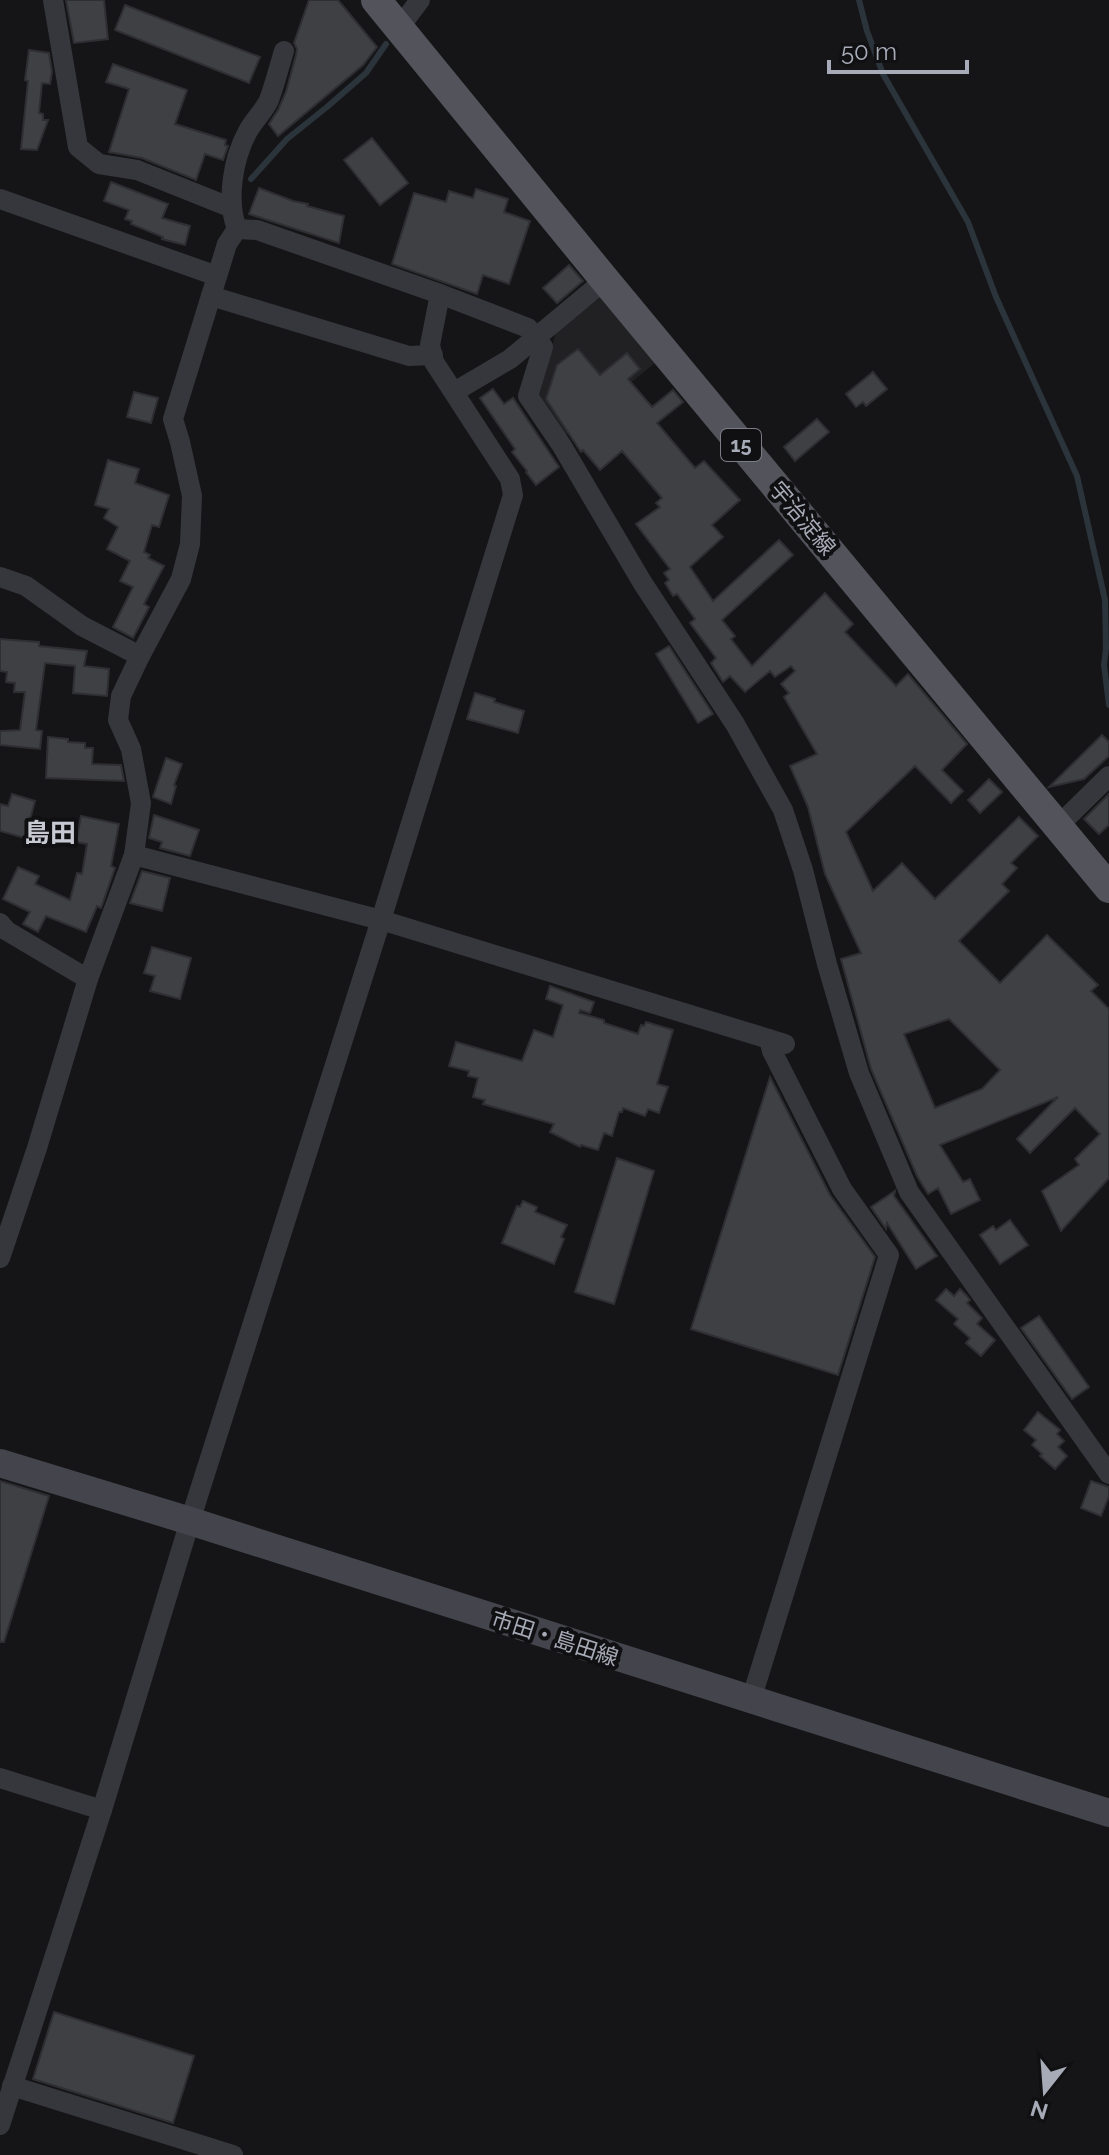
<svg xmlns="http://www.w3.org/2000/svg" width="1109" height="2155" viewBox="0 0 1109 2155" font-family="Raleway,'Noto Sans JP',sans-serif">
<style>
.built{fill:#212124}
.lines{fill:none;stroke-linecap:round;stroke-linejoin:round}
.stream{stroke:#2b333b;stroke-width:6}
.building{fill:#3f4044;stroke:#2f2f33;stroke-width:2;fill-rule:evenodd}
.street{stroke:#36373c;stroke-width:20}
.secondary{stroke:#44454c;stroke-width:28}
.primary{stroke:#52535b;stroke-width:30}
.labels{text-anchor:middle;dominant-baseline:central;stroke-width:8;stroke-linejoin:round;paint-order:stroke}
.shield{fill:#101012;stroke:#7a7c86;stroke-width:2}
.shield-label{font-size:20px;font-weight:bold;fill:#a7abb7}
.street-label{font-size:22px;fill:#a7abb7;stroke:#101012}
.quarter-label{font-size:26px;font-weight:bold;fill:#c8cad3;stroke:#101012}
</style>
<rect width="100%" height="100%" fill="#151517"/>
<polygon class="built" points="601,297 655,363 564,437 537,401 556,332"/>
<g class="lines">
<g class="stream">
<polyline points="859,0 867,31 883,74 968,222 996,297 1077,476 1105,600 1106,648 1104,665 1109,705"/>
<polyline points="251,179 287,139 327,107 366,73 386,44"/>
</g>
</g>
<g class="building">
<polygon points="66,0 104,0 108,39 74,43"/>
<polygon points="309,0 338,0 377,47 363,65 278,136 269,124 278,110 286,92 296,55 297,49 294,43"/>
<polygon points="125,5 260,57 249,83 115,30"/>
<polygon points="29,50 49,53 52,72 50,84 42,83 39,113 43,114 43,120 48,120 37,150 21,149 28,81 25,80"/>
<polygon points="113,64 187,90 175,124 226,140 225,145 228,146 223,160 205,154 196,180 142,158 109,152 129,89 106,82"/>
<polygon points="372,138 408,183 380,205 344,160"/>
<polygon points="111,182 168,204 162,218 190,226 185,245 162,239 163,237 131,224 132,221 125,219 129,210 104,201"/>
<polygon points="259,188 293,201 308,204 307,206 344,216 339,243 249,214"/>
<polygon points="476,189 508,199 504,212 530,221 509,284 483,275 477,294 392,264 414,193 446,202 449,191 473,198"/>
<polygon points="569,265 583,281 557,303 543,288"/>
<path d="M 578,349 L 600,375 L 627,353 L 640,369 L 628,379 L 652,407 L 673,390 L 683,402 L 657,423 L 695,468 L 704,461 L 740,500 L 712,525 L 723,537 L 690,567 L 713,601 L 779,540 L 793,555 L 722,620 L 735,636 L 731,639 L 752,666 L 825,593 L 853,624 L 845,632 L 896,686 L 908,674 L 967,744 L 942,770 L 963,791 L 951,803 L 915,766 L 846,832 L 873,891 L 902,863 L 935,899 L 1019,817 L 1038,836 L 1011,863 L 1017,868 L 1002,884 L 1009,891 L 959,941 L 1000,983 L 1047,935 L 1098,985 L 1091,991 L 1109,1009 L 1109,1178 L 1061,1231 L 1042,1191 L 1079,1165 L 1075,1159 L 1100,1134 L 1075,1108 L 1030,1153 L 1017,1139 L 1058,1097 L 940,1145 L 963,1182 L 970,1179 L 980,1200 L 951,1214 L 938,1188 L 928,1194 L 917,1176 L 871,1069 L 841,959 L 861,953 L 825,874 L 808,807 L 790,766 L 817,754 L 784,697 L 789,693 L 781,684 L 795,671 L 791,666 L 775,677 L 770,671 L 745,692 L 730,676 L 723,682 L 711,663 L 716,658 L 690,623 L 695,619 L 677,594 L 673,596 L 665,583 L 669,580 L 664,573 L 670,569 L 636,524 L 660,507 L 656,503 L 662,498 L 622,451 L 600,470 L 583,450 L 581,452 L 546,399 L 557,365 ZM 949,1019 L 1000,1070 L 982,1089 L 935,1108 L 904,1034 Z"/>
<polygon points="873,372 887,389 866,406 863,402 856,407 846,394"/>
<polygon points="493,389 504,404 513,398 559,467 536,485 526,472 527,471 512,452 515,449 480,398"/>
<polygon points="134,392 158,398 151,423 127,417"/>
<polygon points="817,419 829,432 795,461 784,447"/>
<polygon points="108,460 139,469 135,483 169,495 159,527 152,525 144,552 150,555 148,558 164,566 144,604 149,607 133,638 113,627 133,587 120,581 130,561 107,549 118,527 104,518 109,509 95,505"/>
<polygon points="0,639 39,642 39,646 87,651 84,666 109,669 107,696 73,693 75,666 45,663 36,730 42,731 40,749 0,745 0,731 20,730 25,692 14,692 15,683 6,682 7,672 0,671"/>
<polygon points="669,646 713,714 698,723 656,654"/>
<polygon points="475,693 495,699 494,702 524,711 518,733 467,719"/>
<polygon points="1102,735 1109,742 1109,756 1084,779 1049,787"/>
<polygon points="48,737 68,739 68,742 85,743 85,748 93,748 92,764 121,765 124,781 46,778"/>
<polygon points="166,758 182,764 174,785 176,786 171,804 153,797"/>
<polygon points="989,779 1002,792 980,813 968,800"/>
<polygon points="12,794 35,801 25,838 0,831 0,804 8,806"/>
<polygon points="1109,794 1109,825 1099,834 1084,819"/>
<polygon points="154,815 199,830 190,856 160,848 162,842 149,838"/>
<polygon points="81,816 119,824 111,866 115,868 101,908 97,906 86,932 46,916 38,932 23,924 30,912 3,899 18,867 39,876 35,884 70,900 77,873 82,874 87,844 76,842"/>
<polygon points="142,871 170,878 162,911 130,903"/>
<polygon points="152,947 191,958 180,999 150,991 155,976 144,973"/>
<polygon points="550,986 594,1002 590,1013 580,1010 579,1013 604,1020 604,1023 638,1034 641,1025 644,1026 646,1022 673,1030 657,1084 668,1087 659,1113 648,1109 645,1116 623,1108 622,1112 619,1112 612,1136 604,1133 598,1150 581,1145 580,1147 550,1132 554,1124 483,1104 485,1100 473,1097 478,1078 468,1076 469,1071 449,1066 456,1042 522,1061 534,1030 553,1037 563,1005 546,999"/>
<polygon points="770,1077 830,1195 875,1257 838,1375 691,1329"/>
<polygon points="617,1158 654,1171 614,1304 575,1292"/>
<polygon points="895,1191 894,1196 937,1256 916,1269 887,1223 886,1229 871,1207"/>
<polygon points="523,1201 537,1207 535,1212 567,1225 561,1237 564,1239 554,1264 502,1243 517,1206 520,1207"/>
<polygon points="1010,1220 1028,1245 1000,1264 980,1235 993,1226 996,1230"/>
<polygon points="946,1289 954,1296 960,1289 966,1295 970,1300 967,1303 982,1318 977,1324 995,1340 981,1356 966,1343 970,1338 954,1324 958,1319 936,1300"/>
<polygon points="1039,1316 1089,1387 1072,1399 1021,1328"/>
<polygon points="1038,1412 1060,1430 1057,1434 1064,1441 1058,1447 1067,1456 1055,1469 1040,1456 1042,1454 1032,1445 1036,1440 1024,1430"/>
<polygon points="0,1481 49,1496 4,1642 0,1642"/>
<polygon points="1091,1481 1109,1487 1109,1496 1101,1516 1081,1508"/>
<polygon points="54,2012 194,2056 173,2123 33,2079"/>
</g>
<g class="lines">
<g class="street">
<polyline points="53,0 78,147 99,164 137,170 232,208"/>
<polyline points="399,28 420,0"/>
<polyline points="0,199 217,276"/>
<polyline points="237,229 257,230 440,294 528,328 543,347 528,396 562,446 642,582 735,724 783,810 803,870 827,964 859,1073 909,1192 1109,1474"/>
<polyline points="211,296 409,356 433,355"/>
<polyline points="454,392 510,359 605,280"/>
<polyline points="0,577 26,586 82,626 140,656"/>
<polyline points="1058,826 1109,776"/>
<polyline points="134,855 381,920 785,1044"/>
<polyline points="0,923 7,931 88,979"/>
<path d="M 0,1258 L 37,1148 L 88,979 L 134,855 L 141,803 L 131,749 L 118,720 L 121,696 L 140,656 L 181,579 L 190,544 L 192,496 L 180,442 L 173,419 L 227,244 L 237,229 C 226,200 233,158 248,131 C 254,120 264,111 269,100 C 275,84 279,67 284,51"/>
<polyline points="751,1700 889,1255 842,1189 772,1051 769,1039"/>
<polyline points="0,1778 102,1810"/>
<polyline points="12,2086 233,2155"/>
<polyline points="0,2125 102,1810 190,1521 381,920 513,495 510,479 434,362 430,345 440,294"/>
</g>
<polyline class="secondary" points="0,1463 190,1521 1109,1813"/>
<polyline class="primary" points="376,0 605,280 1109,888"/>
</g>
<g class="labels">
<rect class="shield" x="721" y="429" width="40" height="32" rx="6"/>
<g class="shield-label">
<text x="741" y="445">15</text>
</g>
<g class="street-label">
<text transform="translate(803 518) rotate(50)">宇治淀線</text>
<text transform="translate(555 1638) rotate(18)">市田・島田線</text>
</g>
<g class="quarter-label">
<text x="50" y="833">島田</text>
</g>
</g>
<g transform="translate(1045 2091) rotate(197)" stroke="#101012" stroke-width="6" paint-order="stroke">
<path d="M0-6L14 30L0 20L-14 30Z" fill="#a7abb7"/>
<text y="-12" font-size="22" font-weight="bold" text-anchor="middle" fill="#a7abb7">N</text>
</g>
<path d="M829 60v12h138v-12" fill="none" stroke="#a7abb7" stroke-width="4"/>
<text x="841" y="60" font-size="24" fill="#a7abb7" stroke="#101012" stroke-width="6" paint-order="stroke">50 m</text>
</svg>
